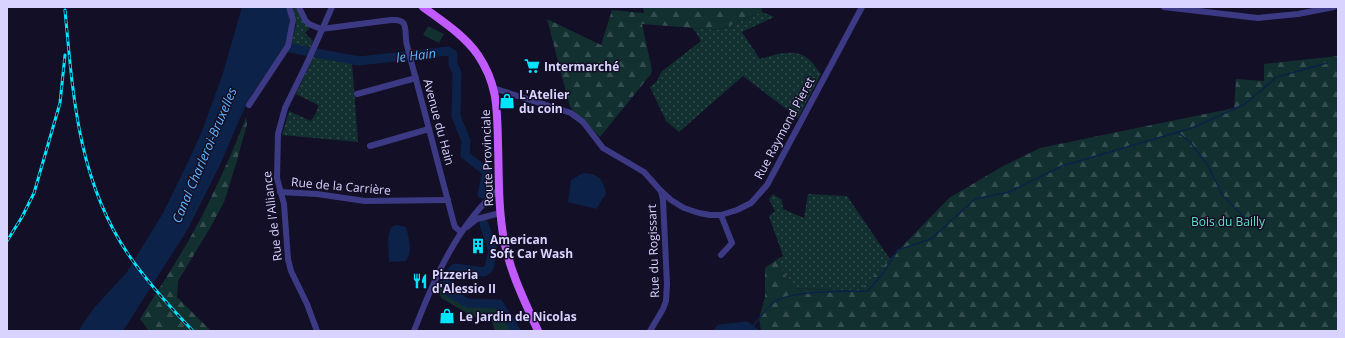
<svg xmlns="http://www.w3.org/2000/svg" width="1345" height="338" viewBox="0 0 1345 338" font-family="'Open Sans',sans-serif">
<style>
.grass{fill:url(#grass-dots)}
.forest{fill:url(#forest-firs)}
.pitch{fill:#12302f}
.water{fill:#0c2248}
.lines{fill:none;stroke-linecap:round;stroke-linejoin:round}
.stream{stroke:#0c2248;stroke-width:1.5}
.river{stroke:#0c2248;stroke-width:9}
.minor{stroke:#3d3a85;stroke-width:6}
.major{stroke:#c25bff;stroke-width:8}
.rail-casing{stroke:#00e5ff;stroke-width:3}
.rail{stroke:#130f26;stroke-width:1.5;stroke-dasharray:4.5;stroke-linecap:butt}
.labels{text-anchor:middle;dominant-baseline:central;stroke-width:3;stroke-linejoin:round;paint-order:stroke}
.poi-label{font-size:12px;font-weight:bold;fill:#d9d4ff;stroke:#130f26;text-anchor:start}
.street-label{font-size:12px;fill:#d9d4ff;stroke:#130f26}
.park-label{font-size:12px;fill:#5fe0c0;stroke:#130f26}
.water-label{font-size:13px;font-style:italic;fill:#62b6ff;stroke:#130f26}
</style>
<defs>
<pattern id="grass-dots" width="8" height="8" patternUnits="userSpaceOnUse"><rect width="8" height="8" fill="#12302f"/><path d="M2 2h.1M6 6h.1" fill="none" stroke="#344d4e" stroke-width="1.8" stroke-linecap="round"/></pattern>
<pattern id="forest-firs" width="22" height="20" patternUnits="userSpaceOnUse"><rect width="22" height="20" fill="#12302f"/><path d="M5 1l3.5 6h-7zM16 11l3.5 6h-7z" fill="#344d4e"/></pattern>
</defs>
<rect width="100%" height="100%" fill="#130f26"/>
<g class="grass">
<polygon points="292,7 297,7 302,20 310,28 305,33 313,41 310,49 291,44 296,25"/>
<path d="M 762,12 L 774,17 L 742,32 L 760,59 C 777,54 797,47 811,61 C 815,65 817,70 821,74 L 798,118 L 743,76 L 679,132 L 666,121 L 650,87 L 657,81 L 661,72 L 701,41 L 693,28 L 719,30 Z"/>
<polygon points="313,57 352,63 358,142 282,135 289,111 311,121 317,111 318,105 296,94"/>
<polygon points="773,194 782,200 783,209 804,218 808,194 847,196 890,259 859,291 793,288 776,260 783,256 769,216 775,211 769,199"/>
</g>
<g class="forest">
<polygon points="643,7 762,7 762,12 719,30 642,24 652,70 651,74 600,137 570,107 547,19 601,45 612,10 644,13"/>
<polygon points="1338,56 1338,331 761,331 759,318 765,297 765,268 776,260 793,288 859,291 949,198 1003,166 1040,148 1234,108 1236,79 1264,81 1264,64"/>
<path d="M 246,117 L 247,124 L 236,164 L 224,202 L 210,228 L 178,281 L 177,297 L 211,331 L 149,331 L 140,319 C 163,282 188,245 207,206 C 221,177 235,147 246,117 Z"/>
<polygon points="441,281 448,294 465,304 494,303 508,319 514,331 495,331 491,318 472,316 441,298 437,283"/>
</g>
<polygon class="pitch" points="428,26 444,34 439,43 423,35"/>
<g class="water">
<polygon points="242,7 286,7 289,15 290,28 285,47 252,94 240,118 221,163 188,229 123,331 78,331 94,308 127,272 163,213 189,160 202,131 222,76"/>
<path d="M 583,173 C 599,174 603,179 606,194 L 596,209 L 568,202 L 571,180 Z"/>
<path d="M 397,225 L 406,227 C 409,239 413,250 406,261 L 389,262 L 388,238 L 391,227 Z"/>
</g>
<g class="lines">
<g class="stream">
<polyline points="1177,132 1190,142 1207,164 1223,196 1244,217"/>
<path d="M 751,329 C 757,321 767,307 776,301 C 794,290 845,292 868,291 L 883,273 L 898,250 L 931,239 L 975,199 L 1009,192 L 1062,166 L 1192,128 L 1245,104 L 1277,77 L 1327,63"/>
</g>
<g class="river">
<polyline points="279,46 359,61 448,51 453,54 453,64 457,73 456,116 466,141 465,155 487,172 482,194"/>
<path d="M 484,224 L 493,251 L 489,268 L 484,272 L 455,268 C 445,276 446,281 449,292 L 467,303 L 499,304 L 516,331"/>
<polyline points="719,331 720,329 746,326 753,331"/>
</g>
<g class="minor">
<path d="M 299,7 L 305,20 L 309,24 L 321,29 L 391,20 C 407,19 405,26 406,39 C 406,44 408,48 409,53 L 454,224 L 455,227 L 461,232"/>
<polyline points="1164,7 1258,18 1298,14 1334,7"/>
<polyline points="493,88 571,113 583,122 603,148 644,172 661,191 671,200 684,208 699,213 710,215 721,215 737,210 751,203 767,185 862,7"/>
<polyline points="357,94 416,78"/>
<polyline points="249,105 288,46 293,20 289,7"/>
<polyline points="370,146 429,129"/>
<polyline points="280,192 317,194 365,201 448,200"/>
<polyline points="721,215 732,243 721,255"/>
<polyline points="467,227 477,219 500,213"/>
<polyline points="317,331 307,304 291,271 288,259 284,204 277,178 278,134 285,108 309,59 332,7"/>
<path d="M 414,331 C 434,279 457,225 500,188"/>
<polyline points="650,331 663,309 666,301 667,284 663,200 661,191"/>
</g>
<path class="major" d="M 423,7 C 442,21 464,35 478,55 C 498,85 497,109 498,143 C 499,175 498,208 504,240 C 510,272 525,302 538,331"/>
<defs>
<g id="rail">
<path d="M 65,10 C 73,96 78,180 128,254 C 147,282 170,307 193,331"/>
<polyline points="7,241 22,217 34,193 60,103 65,55"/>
</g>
</defs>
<use href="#rail" class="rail-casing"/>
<use href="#rail" class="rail"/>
</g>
<defs>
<symbol id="supermarket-bare" viewBox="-9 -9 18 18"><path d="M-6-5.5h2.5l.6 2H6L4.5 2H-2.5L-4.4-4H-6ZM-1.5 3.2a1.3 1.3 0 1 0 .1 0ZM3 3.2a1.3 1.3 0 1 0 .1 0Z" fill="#00e5ff" stroke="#130f26" stroke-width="2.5" paint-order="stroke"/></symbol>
<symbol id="shop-bare" viewBox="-9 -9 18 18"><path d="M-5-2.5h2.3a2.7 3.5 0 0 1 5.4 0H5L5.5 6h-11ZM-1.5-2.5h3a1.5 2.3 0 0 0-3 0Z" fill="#00e5ff" stroke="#130f26" stroke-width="2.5" paint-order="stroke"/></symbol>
<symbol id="building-bare" viewBox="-9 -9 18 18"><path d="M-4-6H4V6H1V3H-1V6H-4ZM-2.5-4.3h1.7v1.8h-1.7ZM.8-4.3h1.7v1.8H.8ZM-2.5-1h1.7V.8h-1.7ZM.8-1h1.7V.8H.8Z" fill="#00e5ff" stroke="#130f26" stroke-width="2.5" paint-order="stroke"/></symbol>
<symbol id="restaurant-bare" viewBox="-9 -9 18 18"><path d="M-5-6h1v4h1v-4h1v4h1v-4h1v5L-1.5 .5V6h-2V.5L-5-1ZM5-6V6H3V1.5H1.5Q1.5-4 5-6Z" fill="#00e5ff" stroke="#130f26" stroke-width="2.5" paint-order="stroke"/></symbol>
</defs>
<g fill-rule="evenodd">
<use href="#supermarket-bare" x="521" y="55" width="22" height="22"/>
<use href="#shop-bare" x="496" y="90" width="22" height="22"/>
<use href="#building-bare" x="467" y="235" width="22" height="22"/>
<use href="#restaurant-bare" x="409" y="270" width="22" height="22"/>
<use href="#shop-bare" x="436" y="305" width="22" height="22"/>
</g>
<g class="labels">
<g class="poi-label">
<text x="544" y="66">Intermarché</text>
<text x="519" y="94">L'Atelier<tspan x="519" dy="14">du coin</tspan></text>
<text x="490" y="239">American<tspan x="490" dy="14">Soft Car Wash</tspan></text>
<text x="432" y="274">Pizzeria<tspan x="432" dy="14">d'Alessio II</tspan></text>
<text x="459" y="316">Le Jardin de Nicolas</text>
</g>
<g class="street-label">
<text transform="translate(439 122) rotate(75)">Avenue du Hain</text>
<text transform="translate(784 128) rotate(-62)">Rue Raymond Pieret</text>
<text transform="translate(487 158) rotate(-92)">Route Provinciale</text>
<text transform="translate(341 186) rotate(5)">Rue de la Carrière</text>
<text transform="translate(272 216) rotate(-97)">Rue de l'Alliance</text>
<text transform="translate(653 251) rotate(-92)">Rue du Rogissart</text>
</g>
<g class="park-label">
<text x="1228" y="221">Bois du Bailly</text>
</g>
<g class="water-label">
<text transform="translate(416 55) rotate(-7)">le Hain</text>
<text transform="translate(204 155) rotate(-67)">Canal Charleroi-Bruxelles</text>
</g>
</g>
<rect width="1345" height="338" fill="none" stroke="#d9d4ff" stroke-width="16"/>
</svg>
